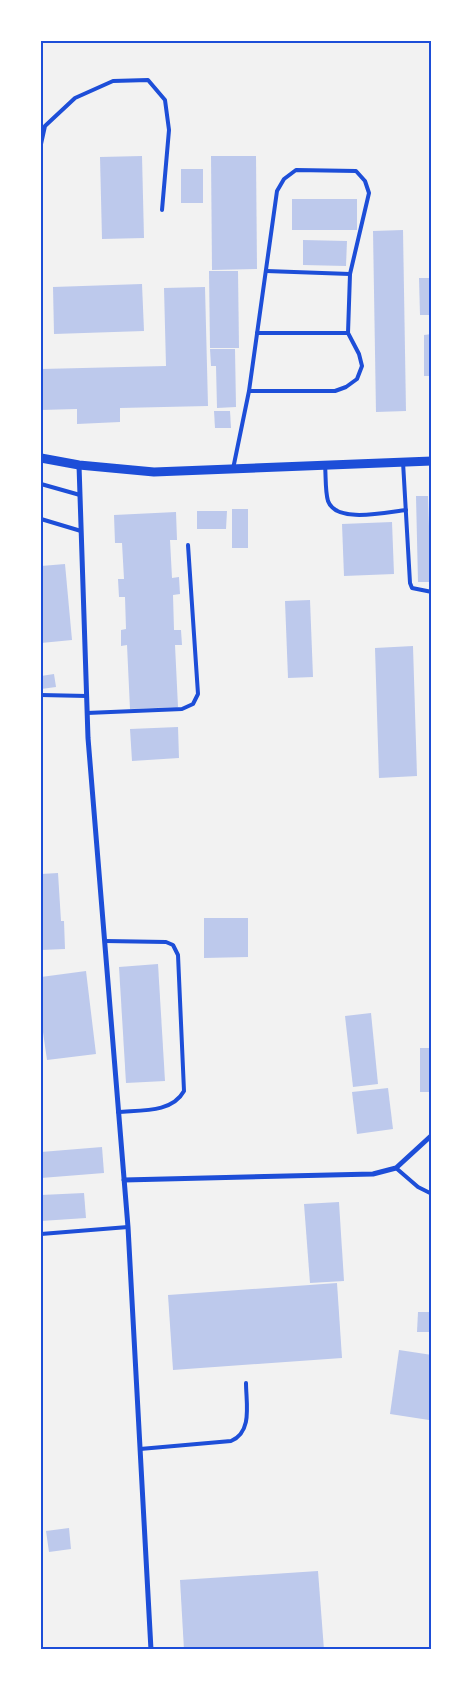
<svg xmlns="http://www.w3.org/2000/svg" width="473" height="1691" viewBox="0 0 473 1691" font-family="Inter,sans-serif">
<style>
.building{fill:#bdc9ec}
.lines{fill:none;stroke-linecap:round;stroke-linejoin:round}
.service{stroke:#1d4ed8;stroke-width:4}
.minor{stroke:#1d4ed8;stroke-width:5}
.tertiary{stroke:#1d4ed8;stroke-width:9}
.neatline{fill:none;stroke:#1d4ed8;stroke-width:2}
</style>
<rect width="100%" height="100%" fill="#f2f2f2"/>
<g class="building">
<polygon points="142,156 144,238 102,239 100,157"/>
<polygon points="211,156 256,156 257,269 212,270"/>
<rect x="181" y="169" width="22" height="34"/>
<rect x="292" y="199" width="65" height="31"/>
<polygon points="403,230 406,411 376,412 373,231"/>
<polygon points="303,240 347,241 346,266 303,265"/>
<polygon points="209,271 238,271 239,348 210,348"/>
<polygon points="419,278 432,278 432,315 420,315"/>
<polygon points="142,284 144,331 54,334 53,287"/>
<polygon points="205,287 208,406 120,408 120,422 77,424 77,409 41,410 41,369 166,366 164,288"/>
<polygon points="432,334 432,376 424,376 424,335"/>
<polygon points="210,349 235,349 236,407 217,408 216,366 211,366"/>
<polygon points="214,411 230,411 231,428 215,428"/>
<polygon points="416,496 428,496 429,526 432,526 431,582 418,582"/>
<rect x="232" y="509" width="16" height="39"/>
<polygon points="197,511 227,511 226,529 197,529"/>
<polygon points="176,512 177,540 170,540 172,578 179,577 180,594 173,595 174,630 181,630 182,645 175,645 178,707 130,709 127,645 121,646 121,630 126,629 125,597 119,597 118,579 124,579 122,543 115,543 114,515"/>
<polygon points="392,522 394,574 344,576 342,524"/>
<polygon points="65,564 72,640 41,643 41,566"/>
<polygon points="310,600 313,677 288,678 285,601"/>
<polygon points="413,646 417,776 379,778 375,648"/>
<polygon points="54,674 56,687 41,689 41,676"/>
<polygon points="178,727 179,758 132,761 130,729"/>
<polygon points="58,873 61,921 64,921 65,949 41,950 41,874"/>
<polygon points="204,918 248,918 248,957 204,958"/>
<polygon points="158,964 165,1081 126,1083 119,967"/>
<polygon points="86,971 96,1054 47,1060 43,1032 41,1032 41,977"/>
<polygon points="371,1013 378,1084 353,1087 345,1016"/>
<rect x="420" y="1048" width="12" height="44"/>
<polygon points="388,1088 393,1129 357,1134 352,1092"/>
<polygon points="102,1147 104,1173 41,1178 41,1152"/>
<polygon points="84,1193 86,1218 41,1221 41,1195"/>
<polygon points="339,1202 344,1281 310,1283 304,1204"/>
<polygon points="337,1283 342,1358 173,1370 168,1295"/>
<polygon points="418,1312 432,1312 432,1332 417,1332"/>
<polygon points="399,1350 432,1355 432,1401 429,1420 390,1414"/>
<polygon points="69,1528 71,1549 49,1552 46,1531"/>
<polygon points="318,1571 324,1650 184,1650 180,1580"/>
</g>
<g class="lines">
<g class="service">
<polyline points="41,144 45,126 75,98 113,81 148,80 165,100 169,130 162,210"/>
<polyline points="266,271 350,274"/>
<polyline points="257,333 348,333"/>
<polyline points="403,462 410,583 412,588 432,592"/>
<path d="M 325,465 C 326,476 325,491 328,501 C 336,524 387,512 406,510"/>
<polyline points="233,469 249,391 277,191 284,179 296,170 356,171 365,181 369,193 350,274 348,333 359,354 362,366 357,379 346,387 335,391 249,391"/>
<polyline points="41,484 80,495"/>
<polyline points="41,519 81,531"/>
<polyline points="41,695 87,696"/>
<polyline points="87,713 182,709 193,704 198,694 188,545"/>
<path d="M 105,941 L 166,942 L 173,945 L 178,955 L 184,1091 C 172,1113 141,1110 118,1112"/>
<polyline points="396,1168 418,1187 432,1194"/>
<polyline points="41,1234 128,1227"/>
<path d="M 140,1449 L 231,1441 C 253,1432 246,1403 246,1383"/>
</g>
<g class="minor">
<polyline points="79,465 88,738 128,1227 151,1650"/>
<polyline points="124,1180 373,1174 396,1168 432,1135"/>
</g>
<polyline class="tertiary" points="41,458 79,465 154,472 432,461"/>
</g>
<rect width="473" height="1691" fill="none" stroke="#ffffff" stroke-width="85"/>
<rect x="42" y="42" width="388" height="1606" class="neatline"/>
</svg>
